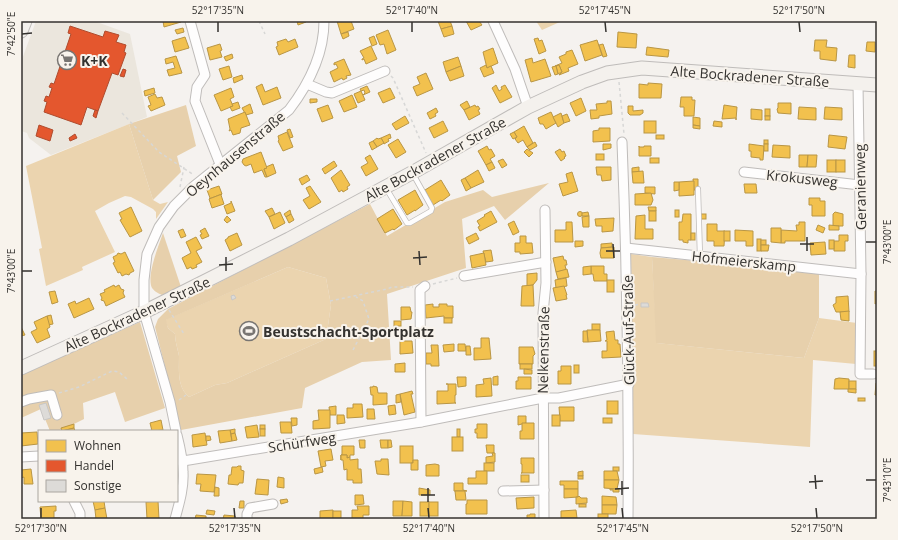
<svg xmlns="http://www.w3.org/2000/svg" width="898" height="540" viewBox="0 0 898 540" font-family="'Open Sans',sans-serif">
<style>
.built{fill:#ebe6dd}
.green{fill:#ebd4af}
.forest{fill:#e7d0ac;fill-rule:evenodd}
.homes{fill:#f2c14e;stroke:#b99645}
.shops{fill:#e4572e;stroke:#af4c2e}
.building{fill:#dddbd8;stroke:#c9c7c5}
.lines{fill:none;stroke-linecap:round;stroke-linejoin:round}
.lane-casing{stroke:#bfbcba;stroke-width:6}
.street-casing{stroke:#bfbcba;stroke-width:11}
.secondary-casing{stroke:#bfbcba;stroke-width:15}
.path{stroke:#d7d7d6;stroke-width:1.5;stroke-dasharray:3 3;stroke-linecap:butt}
.lane{stroke:#fefdfd;stroke-width:4.5}
.street{stroke:#fefdfd;stroke-width:9}
.secondary{stroke:#f4f1ed;stroke-width:13}
.ticks{fill:none;stroke:#34322f;stroke-width:1.5}
.labels{text-anchor:middle;dominant-baseline:central;stroke-width:4;stroke-linejoin:round;paint-order:stroke}
.poi-label{font-size:14px;font-weight:bold;fill:#34322f;stroke:#f8f3ec;text-anchor:start}
.street-label{font-size:14px;fill:#34322f;stroke:#f8f3ec}
.neatline{fill:none;stroke:#34322f;stroke-width:1.5}
.ticks-label{font-size:10px;text-anchor:middle;fill:#34322f}
</style>
<rect width="100%" height="100%" fill="#f5f2ef"/>
<polygon class="built" points="36,21 94,21 130,34 147,117 51,155 29,138 27,133 21,131 21,62"/>
<g class="green">
<polygon points="536,21 562,21 542,30"/>
<polygon points="129,124 153,200 160,204 168,202 156,219 156,212 153,209 131,197 125,196 109,203 95,211 115,252 82,267 83,270 46,286 39,249 42,248 26,166"/>
<polygon points="631,254 652,257 657,343 804,358 819,318 857,323 856,364 813,360 810,447 633,434"/>
<path d="M 288,267 L 326,278 L 331,305 L 326,339 L 227,383 L 215,385 L 189,397 C 177,387 179,371 179,356 C 178,350 175,341 175,334 L 168,328 L 165,320 Z"/>
</g>
<g class="forest">
<polygon points="186,105 196,146 177,156 181,172 153,200 129,124"/>
<path d="M 549,183 L 505,220 L 494,206 L 462,219 L 466,268 L 387,294 L 391,360 L 362,362 L 305,388 L 302,408 L 181,430 L 155,327 L 158,319 L 168,309 L 370,204 L 387,236 L 445,202 L 483,190 L 492,197 ZM 288,267 L 326,278 L 331,305 L 326,339 L 227,383 L 215,385 L 189,397 C 177,387 179,371 179,356 C 178,350 175,341 175,334 L 168,328 L 166,320 Z"/>
<path d="M 163,233 L 181,287 L 162,295 C 158,293 155,292 152,288 C 146,276 159,245 163,233 Z"/>
<polygon points="652,257 819,272 819,318 804,358 656,343"/>
<polygon points="140,322 165,408 125,422 115,392 83,403 84,419 60,431 50,431 41,409 21,418 21,375"/>
</g>
<g class="homes">
<polygon points="163,21 181,21 181,22 164,27"/>
<polygon points="297,21 306,21 306,22 298,25"/>
<polygon points="337,21 351,21 354,29 341,34"/>
<polygon points="438,21 450,21 452,26 441,29"/>
<polygon points="466,21 479,21 482,25 471,30"/>
<polygon points="452,26 454,34 444,37 441,29"/>
<polygon points="183,28 184,32 177,34 175,30"/>
<polygon points="388,30 396,50 387,54 384,44 380,45 376,35"/>
<polygon points="348,32 349,36 343,39 341,34"/>
<polygon points="618,32 637,34 636,48 617,47"/>
<polygon points="374,36 377,44 372,46 369,38"/>
<polygon points="185,37 189,48 175,52 172,41"/>
<polygon points="538,38 539,41 542,40 546,51 539,54 534,39"/>
<polygon points="286,39 288,42 295,39 298,47 279,55 276,47 278,46 277,42"/>
<polygon points="597,40 602,55 585,61 580,45"/>
<polygon points="815,40 827,40 826,47 837,48 836,61 820,59 820,51 814,51"/>
<polygon points="867,42 875,42 875,52 866,51"/>
<polygon points="220,44 222,50 220,51 222,57 210,60 207,48"/>
<polygon points="603,44 607,56 603,57 599,45"/>
<polygon points="371,46 377,59 366,64 364,59 362,60 362,59 364,58 360,51"/>
<polygon points="647,47 669,50 668,57 646,55"/>
<polygon points="493,48 498,63 487,68 483,52"/>
<polygon points="572,50 578,64 568,68 569,71 559,75 562,72 559,65 555,66 562,63 559,57 566,54 566,52"/>
<polygon points="232,54 233,58 226,61 224,57"/>
<polygon points="849,55 855,55 855,68 848,67"/>
<polygon points="176,56 182,73 169,76 167,70 175,68 173,62 166,64 165,59"/>
<polygon points="458,57 461,66 446,72 443,62"/>
<polygon points="532,58 533,63 545,59 551,76 531,82 525,60"/>
<polygon points="344,59 351,75 346,76 347,78 343,80 342,78 334,82 330,72 338,68 336,64 334,65 334,63"/>
<polygon points="486,65 487,68 491,66 494,73 484,77 480,68"/>
<polygon points="559,65 562,72 558,74 556,66"/>
<polygon points="229,66 232,77 223,80 219,69"/>
<polygon points="461,66 464,76 450,81 446,72"/>
<polygon points="556,66 558,74 555,75 552,67"/>
<polygon points="426,73 433,89 417,96 413,87 420,84 417,77"/>
<polygon points="242,75 243,79 234,83 233,78"/>
<polygon points="648,83 662,84 661,98 639,98 639,84 648,85"/>
<polygon points="262,84 265,92 277,87 281,98 263,105 256,87"/>
<polygon points="496,85 499,91 502,89 501,87 505,85 512,97 500,103 492,88"/>
<polygon points="367,86 370,92 363,95 365,93 364,90 361,91 360,89"/>
<polygon points="154,88 155,93 145,96 144,91"/>
<polygon points="231,88 234,97 230,99 233,106 221,111 214,95"/>
<polygon points="390,88 395,98 383,103 378,93"/>
<polygon points="361,91 365,100 358,103 354,94"/>
<polygon points="155,94 157,98 162,97 165,105 151,111 148,106 151,105 148,97"/>
<polygon points="352,95 357,107 344,112 339,101"/>
<polygon points="681,97 692,97 692,100 695,100 694,116 684,116 684,107 680,107"/>
<polygon points="581,98 586,111 576,116 570,103"/>
<polygon points="310,99 317,99 317,102 310,103"/>
<polygon points="467,101 470,107 464,110 460,105"/>
<polygon points="607,101 611,101 612,114 599,116 599,118 591,119 590,110 597,110 596,104 607,103"/>
<polygon points="238,102 240,108 232,111 230,107 233,106 232,104"/>
<polygon points="778,103 791,103 791,114 778,113 777,109 778,108"/>
<polygon points="250,104 253,113 246,115 242,108"/>
<polygon points="328,105 333,118 322,122 317,109"/>
<polygon points="475,105 476,107 478,106 480,109 478,110 480,114 469,120 464,110"/>
<polygon points="724,105 737,107 736,120 736,118 722,119"/>
<polygon points="628,106 633,106 633,111 643,110 643,113 640,115 630,115 628,113"/>
<polygon points="799,107 816,108 816,120 798,119"/>
<polygon points="825,107 842,108 842,120 824,119"/>
<polygon points="436,108 438,112 435,114 436,116 430,119 427,113"/>
<polygon points="751,109 762,110 762,120 751,119"/>
<rect x="765" y="109" width="5" height="7"/>
<polygon points="245,112 250,125 241,128 240,133 233,135 231,130 229,131 230,129 228,119"/>
<polygon points="551,112 556,123 546,129 543,124 540,124 538,118"/>
<polygon points="561,113 564,123 558,127 553,117"/>
<polygon points="567,114 570,121 564,123 562,116"/>
<polygon points="405,116 409,123 396,130 392,124"/>
<rect x="765" y="116" width="5" height="4"/>
<polygon points="693,117 700,118 700,126 693,125"/>
<polygon points="443,121 448,131 434,138 429,128"/>
<rect x="644" y="121" width="12" height="12"/>
<polygon points="714,121 722,122 722,127 713,126"/>
<polygon points="693,125 700,126 700,129 693,128"/>
<polygon points="524,126 533,143 527,147 523,140 518,143 515,139 517,137 514,132"/>
<polygon points="599,128 610,128 610,141 593,142 593,131 599,130"/>
<polygon points="290,129 293,137 290,138 287,130"/>
<polygon points="287,132 293,147 283,151 278,141 279,140 278,136"/>
<polygon points="514,132 517,137 513,139 510,134"/>
<polygon points="390,134 391,138 388,139 389,141 384,144 381,138"/>
<rect x="656" y="135" width="8" height="4"/>
<polygon points="829,135 847,137 845,149 828,147"/>
<polygon points="377,138 378,139 381,138 384,143 377,147 373,141"/>
<polygon points="398,139 406,152 396,158 388,145"/>
<rect x="764" y="140" width="4" height="4"/>
<polygon points="373,141 377,147 372,150 369,143"/>
<polygon points="535,142 537,146 530,150 527,147"/>
<polygon points="603,144 611,144 611,148 603,150"/>
<polygon points="749,144 764,146 763,160 760,160 760,158 751,157 751,151 749,151"/>
<rect x="764" y="144" width="4" height="7"/>
<polygon points="773,145 790,146 790,158 772,157"/>
<polygon points="487,146 489,150 491,149 495,156 490,159 492,162 486,165 478,151"/>
<polygon points="639,146 639,147 644,147 644,146 651,146 651,156 639,156"/>
<polygon points="527,149 533,153 529,157 524,152"/>
<polygon points="560,149 562,152 564,151 566,156 564,157 565,158 561,161 555,152"/>
<polygon points="261,152 267,168 264,169 267,177 265,177 262,170 254,173 251,164 246,166 244,165 242,162 243,159 248,157"/>
<rect x="596" y="154" width="8" height="6"/>
<polygon points="370,155 378,169 366,176 361,167 368,163 365,158"/>
<polygon points="799,155 808,155 807,167 799,167"/>
<polygon points="808,155 817,155 816,167 807,167"/>
<rect x="650" y="158" width="9" height="5"/>
<polygon points="503,159 507,165 502,168 498,161"/>
<rect x="827" y="160" width="9" height="12"/>
<rect x="836" y="160" width="9" height="12"/>
<polygon points="334,161 337,166 325,174 322,169"/>
<polygon points="492,162 495,168 489,171 486,165"/>
<polygon points="273,164 276,173 267,177 264,169 267,168 266,167"/>
<polygon points="596,167 611,167 611,180 602,181 601,175 597,175"/>
<polygon points="639,167 639,172 632,172 632,168"/>
<polygon points="341,170 350,185 347,187 348,189 343,192 342,190 339,192 331,178"/>
<polygon points="478,170 484,182 471,188 465,178"/>
<polygon points="643,171 644,183 633,183 632,172"/>
<polygon points="572,172 578,191 563,196 559,184 568,182 566,174"/>
<polygon points="307,175 310,180 302,185 299,179"/>
<polygon points="465,178 471,188 466,191 461,180"/>
<polygon points="693,179 698,179 698,190 694,190"/>
<polygon points="441,180 450,195 442,201 441,200 433,205 425,190"/>
<polygon points="694,181 694,195 679,196 679,182"/>
<polygon points="674,182 679,182 679,190 674,191"/>
<polygon points="744,184 756,184 757,193 745,193"/>
<polygon points="219,186 222,194 209,199 210,198 207,190"/>
<polygon points="310,186 321,202 309,209 303,200 310,196 306,188"/>
<polygon points="645,187 655,187 655,194 645,193"/>
<polygon points="415,190 423,205 415,211 415,210 407,215 398,200"/>
<polygon points="651,193 653,200 651,205 635,205 635,194"/>
<polygon points="222,194 221,195 224,204 212,208 209,199"/>
<polygon points="809,198 820,198 820,201 825,201 825,216 812,216 812,205 809,205"/>
<polygon points="231,201 235,211 227,214 224,206 231,203"/>
<polygon points="131,207 142,231 130,237 120,220 122,219 119,213"/>
<polygon points="648,207 656,207 656,211 649,211"/>
<polygon points="272,208 275,214 269,217 265,211"/>
<polygon points="393,209 402,224 394,230 393,229 385,233 377,219"/>
<polygon points="290,210 291,214 286,217 284,214"/>
<rect x="675" y="210" width="4" height="7"/>
<polygon points="491,211 497,222 480,231 478,227 480,226 477,221 485,216 484,215"/>
<rect x="649" y="211" width="7" height="10"/>
<circle cx="580" cy="214" r="2.5"/>
<polygon points="280,212 285,223 274,229 269,217"/>
<polygon points="588,212 589,216 582,216 582,213"/>
<polygon points="835,212 843,214 843,226 833,226 833,214"/>
<polygon points="291,214 294,220 289,223 286,217"/>
<polygon points="683,214 691,214 691,240 688,240 688,243 683,242 683,240 679,240 679,222 682,222"/>
<rect x="700" y="214" width="6" height="5"/>
<polygon points="645,215 645,229 653,229 653,239 635,239 636,216"/>
<polygon points="227,216 231,220 227,223 224,220"/>
<polygon points="589,216 589,227 583,227 582,217"/>
<polygon points="614,218 613,231 602,232 602,226 596,226 595,219"/>
<polygon points="514,221 519,232 513,235 508,224"/>
<polygon points="566,222 572,222 573,242 555,242 555,230 566,230"/>
<polygon points="799,222 805,222 805,241 785,241 785,243 781,243 781,230 797,231 796,225 799,225"/>
<polygon points="707,224 717,224 717,231 725,231 724,246 714,246 714,241 707,241"/>
<polygon points="818,225 825,228 823,233 816,230"/>
<polygon points="829,225 839,226 839,230 829,230"/>
<polygon points="205,228 209,236 202,239 200,235 202,234 200,231"/>
<polygon points="771,228 781,228 781,243 771,242"/>
<polygon points="183,229 186,236 181,238 178,231"/>
<polygon points="735,230 753,231 753,246 746,246 746,241 735,241"/>
<rect x="724" y="231" width="6" height="10"/>
<polygon points="237,233 242,245 230,251 225,240 228,238 228,237"/>
<polygon points="476,233 479,239 469,244 466,238"/>
<rect x="691" y="233" width="4" height="7"/>
<polygon points="839,235 848,235 848,241 845,241 845,251 834,251 834,241 839,241"/>
<polygon points="520,236 526,236 526,243 532,243 533,253 520,254 520,252 515,252 515,243 520,243"/>
<polygon points="196,237 202,248 196,251 202,262 196,265 197,267 192,269 191,267 187,269 182,258 191,253 186,242"/>
<rect x="757" y="239" width="4" height="12"/>
<rect x="761" y="240" width="5" height="5"/>
<rect x="829" y="240" width="5" height="9"/>
<polygon points="575,241 583,241 583,246 575,247"/>
<polygon points="825,242 826,254 811,255 810,243"/>
<polygon points="612,243 612,247 601,248 601,244"/>
<polygon points="761,245 769,245 768,251 761,251"/>
<polygon points="614,247 614,258 601,258 600,253 601,248"/>
<polygon points="491,250 493,261 486,262 483,251"/>
<polygon points="125,252 134,271 130,273 129,275 126,274 122,276 120,272 118,273 113,263 115,262 113,257 117,255 118,253 121,254"/>
<polygon points="484,253 486,265 472,268 470,256"/>
<polygon points="563,256 564,260 566,260 567,265 565,265 566,270 556,272 553,258"/>
<polygon points="591,266 604,266 604,274 607,274 607,281 594,281 593,274 591,274"/>
<polygon points="591,266 591,274 583,275 583,267"/>
<polygon points="567,269 569,277 558,279 556,272"/>
<polygon points="537,273 537,280 533,285 527,286 527,274"/>
<polygon points="566,278 567,286 556,288 555,280"/>
<rect x="607" y="280" width="7" height="12"/>
<polygon points="114,285 115,287 119,285 121,289 124,290 123,293 125,297 106,306 104,301 101,300 102,298 100,294 105,292 104,290"/>
<polygon points="533,285 534,306 521,306 522,286"/>
<polygon points="564,286 567,295 566,295 567,299 556,301 553,288"/>
<polygon points="55,291 58,302 52,304 49,292"/>
<polygon points="875,291 877,291 877,303 875,304"/>
<polygon points="848,296 849,312 836,312 833,305 836,303 836,297"/>
<polygon points="89,298 94,309 74,318 68,304 75,301 76,304"/>
<polygon points="433,304 433,307 439,307 439,304 447,304 447,306 453,306 453,318 444,318 444,316 426,318 425,305"/>
<polygon points="401,307 410,307 411,312 412,312 411,319 401,320"/>
<polygon points="849,311 849,321 841,320 840,312"/>
<polygon points="51,315 53,324 48,325 47,316"/>
<polygon points="47,316 50,327 47,329 50,337 37,343 31,332 37,329 34,322"/>
<rect x="444" y="318" width="8" height="5"/>
<rect x="394" y="321" width="7" height="5"/>
<rect x="592" y="324" width="8" height="6"/>
<polygon points="21,327 25,335 21,336"/>
<polygon points="587,330 600,330 601,341 588,342"/>
<polygon points="583,331 587,331 588,342 583,342"/>
<polygon points="614,331 615,340 618,340 618,344 620,344 621,357 602,358 602,351 607,351 607,341 605,341 607,340 606,332"/>
<polygon points="481,338 489,338 491,359 474,360 474,348 481,348"/>
<polygon points="400,341 412,341 413,353 400,354"/>
<polygon points="454,344 454,351 444,352 443,345"/>
<polygon points="458,344 465,344 466,351 458,351"/>
<polygon points="431,345 438,345 439,366 431,366 431,364 426,364 426,353 432,353"/>
<polygon points="466,346 470,346 471,355 466,355"/>
<polygon points="519,347 533,347 535,354 533,356 533,364 519,364"/>
<rect x="874" y="351" width="3" height="15"/>
<polygon points="405,363 405,372 395,372 395,364"/>
<rect x="520" y="364" width="12" height="5"/>
<rect x="574" y="365" width="5" height="8"/>
<polygon points="561,366 571,366 571,384 558,384 558,371 561,371"/>
<polygon points="524,369 532,370 532,374 524,374"/>
<polygon points="498,376 498,385 493,385 493,377"/>
<polygon points="457,377 466,377 466,386 458,387"/>
<polygon points="518,377 531,377 531,389 516,389 516,381 518,381"/>
<polygon points="491,378 492,396 476,397 476,385 484,384 483,379"/>
<polygon points="839,378 849,379 849,389 834,389 835,379"/>
<rect x="849" y="381" width="7" height="8"/>
<polygon points="876,383 877,383 877,395 875,395"/>
<polygon points="446,384 456,384 456,395 455,395 455,403 456,403 437,404 437,391 448,391 448,384"/>
<polygon points="373,386 377,387 378,393 387,393 387,404 373,405 373,395 371,395 370,387 373,387"/>
<polygon points="848,389 856,389 856,393 848,392"/>
<polygon points="412,391 413,394 411,394 415,412 404,415 400,394"/>
<polygon points="400,394 401,402 396,403 396,395"/>
<rect x="858" y="398" width="7" height="3"/>
<rect x="607" y="401" width="11" height="13"/>
<polygon points="353,404 362,404 363,417 347,418 347,408 353,408"/>
<polygon points="395,405 396,414 389,415 388,406"/>
<polygon points="336,406 336,415 330,415 329,407"/>
<polygon points="559,407 574,407 574,421 560,421"/>
<polygon points="367,409 374,409 375,419 367,419"/>
<polygon points="318,410 330,410 330,428 313,429 313,421 319,420"/>
<polygon points="337,415 344,415 345,423 337,424"/>
<rect x="552" y="415" width="8" height="11"/>
<polygon points="518,416 526,416 526,423 518,425"/>
<polygon points="291,418 297,418 297,425 292,426"/>
<rect x="603" y="418" width="9" height="5"/>
<polygon points="161,420 163,430 152,431 150,423"/>
<polygon points="280,422 291,422 292,433 281,433"/>
<polygon points="522,423 534,423 534,439 520,439 520,431 522,431"/>
<polygon points="74,424 74,428 62,431 61,428"/>
<polygon points="477,424 487,424 487,438 477,438 477,433 475,433 475,429 477,429"/>
<polygon points="257,425 259,437 247,438 245,427"/>
<rect x="260" y="425" width="5" height="4"/>
<polygon points="74,428 75,431 62,431"/>
<polygon points="235,429 235,433 231,434 230,430"/>
<rect x="260" y="429" width="5" height="7"/>
<rect x="457" y="429" width="3" height="8"/>
<polygon points="230,430 232,441 220,443 218,431"/>
<polygon points="37,432 38,444 21,446 21,433"/>
<polygon points="205,433 207,445 193,447 192,435"/>
<polygon points="235,433 237,440 232,441 231,434"/>
<polygon points="206,436 210,436 211,440 206,441"/>
<rect x="452" y="437" width="11" height="14"/>
<polygon points="359,440 365,440 365,448 360,448"/>
<polygon points="380,440 388,440 388,448 381,448"/>
<polygon points="388,440 391,440 392,447 388,448"/>
<polygon points="486,445 494,445 494,453 487,453"/>
<polygon points="342,446 354,446 354,455 350,455 350,457 347,458 347,455 341,455 341,460 341,455 342,455"/>
<rect x="400" y="446" width="13" height="17"/>
<polygon points="331,449 333,460 325,461 326,466 321,467 318,451"/>
<polygon points="492,453 495,453 495,462 486,463 486,457 493,456"/>
<polygon points="341,455 347,455 347,458 350,457 350,460 358,459 358,469 361,469 362,483 353,483 353,480 347,480 347,469 344,470 343,460 341,460"/>
<polygon points="521,458 534,458 534,473 521,473 522,473 522,464 521,464"/>
<polygon points="381,459 388,459 389,475 377,474 375,461 381,461"/>
<polygon points="413,460 418,460 418,470 411,470 411,463 413,463"/>
<rect x="484" y="463" width="10" height="8"/>
<polygon points="435,464 439,465 439,476 426,476 426,465"/>
<polygon points="238,466 241,466 241,470 244,471 243,483 239,483 238,485 228,484 229,475 231,475 232,467 237,467"/>
<polygon points="322,467 323,472 315,474 314,469"/>
<rect x="613" y="467" width="6" height="4"/>
<polygon points="31,469 33,484 24,484 24,477 21,478 21,470"/>
<polygon points="476,471 487,471 487,484 468,484 468,478 476,478"/>
<polygon points="583,471 583,476 578,476 578,472"/>
<polygon points="604,471 617,471 619,480 604,480"/>
<polygon points="197,474 216,475 214,492 200,491 201,484 196,484"/>
<rect x="521" y="475" width="8" height="7"/>
<rect x="578" y="476" width="5" height="3"/>
<polygon points="278,477 284,478 284,488 277,487"/>
<polygon points="257,479 269,480 268,495 255,494"/>
<polygon points="604,480 619,480 617,489 604,488"/>
<polygon points="560,481 578,481 578,489 564,489 564,485 560,485"/>
<polygon points="454,483 463,483 463,490 467,491 454,491"/>
<polygon points="215,487 219,488 219,496 214,496"/>
<polygon points="419,488 430,490 430,495 419,495"/>
<polygon points="564,489 578,489 578,497 564,498"/>
<polygon points="610,489 619,489 619,492 613,492 613,490 610,490"/>
<polygon points="455,491 465,491 466,500 456,500"/>
<polygon points="355,495 363,495 364,504 355,505"/>
<polygon points="579,496 581,498 587,498 587,503 576,504 576,497 578,497"/>
<polygon points="602,496 616,497 617,505 602,505"/>
<polygon points="534,497 534,508 517,509 516,498"/>
<polygon points="287,499 288,502 281,504 280,500"/>
<polygon points="467,500 487,500 487,514 466,514 466,504 467,504"/>
<polygon points="93,501 104,501 105,508 95,510"/>
<polygon points="158,501 159,519 147,519 146,502"/>
<polygon points="240,501 244,501 244,508 239,508"/>
<polygon points="393,501 403,501 402,516 393,516"/>
<polygon points="403,501 412,502 412,516 402,516"/>
<rect x="420" y="502" width="9" height="14"/>
<rect x="429" y="502" width="9" height="14"/>
<rect x="579" y="504" width="7" height="3"/>
<polygon points="602,505 617,505 616,514 602,514"/>
<polygon points="56,506 56,511 54,511 54,518 60,518 60,519 41,519 40,507"/>
<polygon points="357,506 369,506 369,515 363,515 363,519 352,519 352,510 358,510"/>
<polygon points="105,508 107,519 96,519 95,510"/>
<polygon points="207,510 215,511 214,515 206,514"/>
<polygon points="333,510 333,519 320,519 320,511"/>
<polygon points="576,510 577,518 561,518 561,511"/>
<rect x="333" y="511" width="8" height="8"/>
<polygon points="530,514 535,514 535,519 527,519 527,515 530,515"/>
<rect x="598" y="514" width="10" height="4"/>
<polygon points="196,515 206,516 206,519 195,519"/>
<polygon points="224,515 235,516 235,519 223,519"/>
</g>
<g class="shops">
<polygon points="70,26 103,37 105,31 119,35 116,42 126,45 124,52 126,53 118,75 112,73 98,111 87,107 81,125 44,112 47,102 44,101 46,96 49,97 52,88 49,87 51,83 54,84 71,34 68,33"/>
<polygon points="123,69 126,70 124,77 120,76"/>
<polygon points="95,110 98,111 96,118 93,116"/>
<polygon points="39,125 53,130 50,141 36,136"/>
<polygon points="75,134 77,138 70,141 69,138"/>
</g>
<g class="building">
<polygon points="234,295 236,298 232,300 231,296"/>
<polygon points="641,303 648,303 649,307 641,307"/>
<polygon points="46,403 51,418 44,420 39,405"/>
</g>
<g class="lines">
<defs>
<g id="lane">
<polyline points="386,188 407,223 410,223 431,211 432,208 413,174"/>
<polyline points="698,189 700,257"/>
</g>
<g id="street">
<polyline points="190,21 205,75 197,87 195,101 220,164"/>
<polyline points="493,21 515,69 528,107"/>
<polyline points="307,84 326,92 332,93 385,71"/>
<polyline points="858,84 861,274 860,374 873,374"/>
<path d="M 622,142 C 627,268 629,393 628,519"/>
<polyline points="744,172 860,185"/>
<polyline points="626,248 861,274"/>
<polyline points="464,276 546,262"/>
<polyline points="21,402 29,399 51,395 57,415"/>
<polyline points="421,422 420,290 425,286"/>
<path d="M 176,431 L 170,402 L 144,312 L 144,280 L 147,254 L 159,227 L 174,206 L 194,186 L 289,110 C 309,84 324,54 324,21"/>
<polyline points="21,457 39,456"/>
<polyline points="183,461 421,422 543,398 559,398 629,384"/>
<polyline points="503,491 544,490"/>
<polyline points="74,501 80,513 80,519"/>
<path d="M 175,519 C 179,504 184,488 183,472 C 183,460 180,447 177,435"/>
<polyline points="247,519 247,514 250,508 273,504"/>
<polyline points="544,519 543,313 546,283 545,210"/>
</g>
<g id="secondary">
<polyline points="21,31 25,21"/>
<polyline points="21,368 144,312 289,239 417,170 528,107 582,82 607,73 642,68 877,85"/>
</g>
</defs>
<use href="#lane" class="lane-casing"/>
<use href="#street" class="street-casing"/>
<use href="#secondary" class="secondary-casing"/>
<g class="path">
<polyline points="259,21 265,34"/>
<polyline points="391,76 393,78 426,153"/>
<polyline points="619,82 624,134"/>
<polyline points="122,113 159,152 194,175"/>
<polyline points="180,187 184,167"/>
<polyline points="433,284 457,278"/>
<polyline points="330,301 387,289 392,287 413,287"/>
<polyline points="635,305 641,304"/>
<polyline points="169,310 184,334"/>
<polyline points="353,350 369,319 363,301 356,297"/>
<polyline points="59,393 79,387 112,371 119,372 127,379"/>
<polyline points="179,400 186,395"/>
</g>
<use href="#lane" class="lane"/>
<use href="#street" class="street"/>
<use href="#secondary" class="secondary"/>
</g>
<path class="ticks" d="M 218,22 L 218,32M 412,22 L 412,32M 605,22 L 606,32M 799,22 L 800,32M 22,34 L 32,33M 807,237 L 807,251M 866,242 L 876,242M 613,244 L 614,258M 800,244 L 814,244M 419,251 L 420,265M 606,251 L 620,251M 226,257 L 226,271M 413,258 L 427,257M 219,265 L 233,264M 22,271 L 32,271M 815,475 L 816,489M 866,480 L 876,480M 622,481 L 622,495M 809,482 L 823,481M 428,488 L 428,502M 615,489 L 629,488M 421,495 L 435,495M 41,508 L 41,518M 234,508 L 235,518M 428,508 L 429,518M 622,508 L 623,518M 816,508 L 817,518"/>
<defs>
<symbol id="supermarket-ring" viewBox="-11 -11 22 22"><circle r="9.5" fill="#f8f3ec" stroke="#787572" stroke-width="1.5"/><path d="M-6-5.5h2.5l.6 2H6L4.5 2H-2.5L-4.4-4H-6ZM-1.5 3.2a1.3 1.3 0 1 0 .1 0ZM3 3.2a1.3 1.3 0 1 0 .1 0Z" fill="#787572"/></symbol>
<symbol id="stadium-ring" viewBox="-11 -11 22 22"><circle r="9.5" fill="#f8f3ec" stroke="#787572" stroke-width="1.5"/><path d="M0-5a6.5 5 0 1 0 0 10a6.5 5 0 1 0 0-10ZM-3.5-1.8h7v3.6h-7Z" fill="#787572"/></symbol>
</defs>
<g fill-rule="evenodd">
<use href="#supermarket-ring" x="56" y="49" width="22" height="22"/>
<use href="#stadium-ring" x="238" y="320" width="22" height="22"/>
</g>
<g class="labels">
<g class="poi-label">
<text x="81" y="60">K+K</text>
<text x="263" y="331">Beustschacht-Sportplatz</text>
</g>
<g class="street-label">
<text transform="translate(750 76) rotate(4)">Alte Bockradener Straße</text>
<text transform="translate(235 154) rotate(-40)">Oeynhausenstraße</text>
<text transform="translate(435 159) rotate(-29)">Alte Bockradener Straße</text>
<text transform="translate(802 178) rotate(6)">Krokusweg</text>
<text transform="translate(860 187) rotate(-91)">Geranienweg</text>
<text transform="translate(744 261) rotate(6)">Hofmeierskamp</text>
<text transform="translate(137 314) rotate(-25)">Alte Bockradener Straße</text>
<text transform="translate(628 330) rotate(-91)">Glück-Auf-Straße</text>
<text transform="translate(543 350) rotate(-89)">Nelkenstraße</text>
<text transform="translate(302 442) rotate(-9)">Schürfweg</text>
</g>
</g>
<rect width="898" height="540" fill="none" stroke="#f8f3ec" stroke-width="44"/>
<rect x="38" y="430" width="140" height="72" fill="#f8f3ec" stroke="#aaa6a0"/>
<rect x="46" y="440" width="20" height="12" fill="#f2c14e" stroke="#aaa6a0"/>
<text x="74" y="450" font-size="12" fill="#34322f">Wohnen</text>
<rect x="46" y="460" width="20" height="12" fill="#e4572e" stroke="#aaa6a0"/>
<text x="74" y="470" font-size="12" fill="#34322f">Handel</text>
<rect x="46" y="480" width="20" height="12" fill="#dddbd8" stroke="#aaa6a0"/>
<text x="74" y="490" font-size="12" fill="#34322f">Sonstige</text>
<rect x="22" y="22" width="854" height="496" class="neatline"/>
<g class="ticks-label">
<text x="218" y="14">52°17'35"N</text>
<text x="412" y="14">52°17'40"N</text>
<text x="605" y="14">52°17'45"N</text>
<text x="799" y="14">52°17'50"N</text>
<text transform="translate(11 34) rotate(-90)" y="4">7°42'50"E</text>
<text transform="translate(887 242) rotate(-90)" y="4">7°43'00"E</text>
<text transform="translate(11 271) rotate(-90)" y="4">7°43'00"E</text>
<text transform="translate(887 480) rotate(-90)" y="4">7°43'10"E</text>
<text x="41" y="532">52°17'30"N</text>
<text x="235" y="532">52°17'35"N</text>
<text x="429" y="532">52°17'40"N</text>
<text x="623" y="532">52°17'45"N</text>
<text x="817" y="532">52°17'50"N</text>
</g>
</svg>
